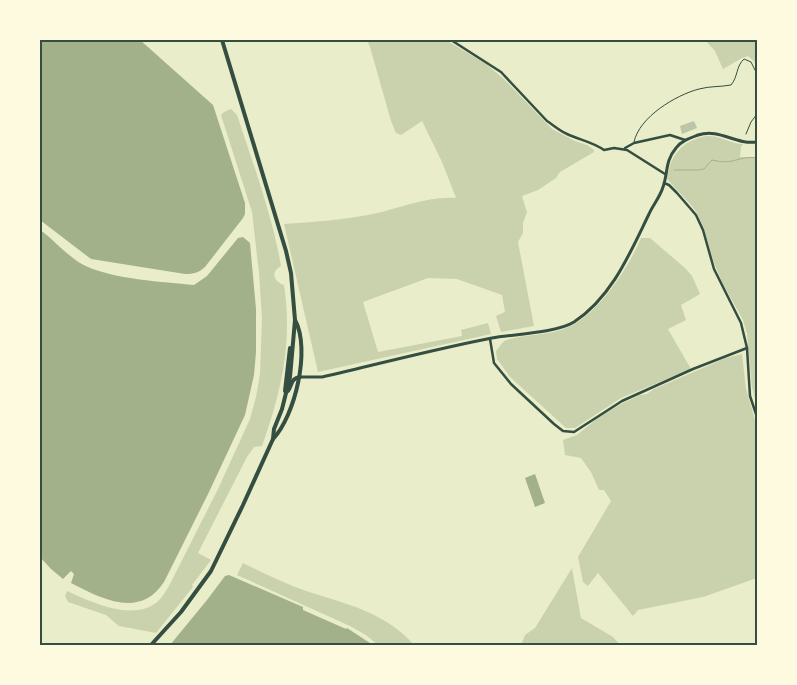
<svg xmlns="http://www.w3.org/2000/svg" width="797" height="685" viewBox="0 0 797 685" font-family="'Exo 2',sans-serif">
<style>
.green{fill:#cad2ad}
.water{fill:#a3b18a}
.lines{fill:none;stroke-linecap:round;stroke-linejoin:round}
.stream{stroke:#a3b18a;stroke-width:1}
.building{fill:#bcc5a7}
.service{stroke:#344e41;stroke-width:1}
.minor{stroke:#344e41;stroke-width:2.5}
.secondary{stroke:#344e41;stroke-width:3}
.trunk{stroke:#344e41;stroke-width:4}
.neatline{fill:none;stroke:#344e41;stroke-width:2}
</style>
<rect width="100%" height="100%" fill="#e9edc9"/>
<g class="green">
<path d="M 367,40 L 446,40 L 486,64 L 504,79 L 552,129 L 575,141 L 587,145 L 594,150 L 594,152 L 560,172 L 556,178 L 538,190 L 522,196 L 527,212 L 523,223 L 523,233 L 518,242 L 534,326 L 501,332 L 496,316 L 505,312 L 502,295 L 457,279 L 428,278 L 363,302 L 378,352 L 462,336 L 461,330 L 488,323 L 491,334 L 318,372 L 284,224 C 313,222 344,220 373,214 C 401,208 427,196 456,198 L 442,162 L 422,121 L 401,135 L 396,133 L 391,121 L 370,47 Z"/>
<polygon points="705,40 757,40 757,69 754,61 748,56 742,58 723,69 715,51"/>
<path d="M 231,109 L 237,115 C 253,164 272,214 281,266 C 270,272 274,282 284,285 C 293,343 281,392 262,446 L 254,447 L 247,457 L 198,553 L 211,560 L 192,585 L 193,587 L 156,633 L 119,626 L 106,615 L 68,602 L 65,596 L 67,591 C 91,602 131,621 156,603 C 162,598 166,591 170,584 L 218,489 L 250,419 L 256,397 L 260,374 L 262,318 L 259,273 L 252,212 L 221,115 L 224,112 Z"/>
<path d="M 706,136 C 720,135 730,144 743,144 L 741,147 L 740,157 L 757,157 L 757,406 L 752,387 L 747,334 L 743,320 L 722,282 L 714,263 L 704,229 L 697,213 L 691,205 L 667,179 C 670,155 682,141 706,136 Z"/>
<path d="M 641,238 L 650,238 L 685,268 L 692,276 L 700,294 L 681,305 L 686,320 L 668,329 L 691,369 L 621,398 L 575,428 L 566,428 L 510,377 L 497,359 L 496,351 L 504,341 C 522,334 543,336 561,330 C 595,320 628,269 641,238 Z"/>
<polygon points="742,354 746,389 757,427 757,578 703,597 638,610 633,616 598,573 588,586 583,582 578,557 611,501 604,490 599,490 591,472 581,458 565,455 563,440 577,435 599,417 621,404 640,395 647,394 654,389 726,358"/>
<path d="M 243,563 C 263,573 284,583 306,591 C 344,603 387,613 414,645 L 378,645 L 366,635 L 350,626 L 237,575 Z"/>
<polygon points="572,568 581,618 613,637 620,645 521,645 525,635 535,628"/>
</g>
<g class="water">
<path d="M 40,40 L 140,40 L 213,105 L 245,203 L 245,214 L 243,218 L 205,267 C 198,273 194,274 185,274 L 91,259 L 40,220 Z"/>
<path d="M 43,232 C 57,243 71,260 88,267 C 115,279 163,282 194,285 L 207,276 L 238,238 L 243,237 L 250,243 L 256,309 L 256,352 L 254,375 L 245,415 L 209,492 L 164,582 C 140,619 102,599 71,583 L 74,574 L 71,571 L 63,579 L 51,569 L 40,557 L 40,233 Z"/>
<polygon points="535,474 545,503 535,507 525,478"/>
<polygon points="229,575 303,607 303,610 346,629 347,628 373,645 170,645 207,600 225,576"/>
</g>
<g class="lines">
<path class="stream" d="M 674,170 L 699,170 L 704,169 L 712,160 C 734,166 738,155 757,158"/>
</g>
<polygon class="building" points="694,121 697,128 682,134 680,126"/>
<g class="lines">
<g class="service">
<polyline points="746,134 751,122 757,114"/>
<path d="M 634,142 C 639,117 676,95 699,89 C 710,86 720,87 731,85 C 738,77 736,66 744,59 L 751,62 L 757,74"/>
</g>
<g class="minor">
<path d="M 451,40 L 501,72 L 547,121 C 553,125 560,131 567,134 C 580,140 593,142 604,150 L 614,148 L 627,150 L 665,174"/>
<polyline points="625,148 634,143 670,135 685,140"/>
<polyline points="664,183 669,185 677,193 696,215 703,230 714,269 741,323 747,348 750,396 757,417"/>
<polyline points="490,339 494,363 511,384 554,424 563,431 574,432 622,401 693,369 747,348"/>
</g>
<path class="secondary" d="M 300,377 L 322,377 C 379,364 435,349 492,338 C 514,334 556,333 574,322 C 612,297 630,253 649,214 C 653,205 660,197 663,187 C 668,173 665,161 676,148 C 681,141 690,138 698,135 C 720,128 735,145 757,142"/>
<g class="trunk">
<polyline points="285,391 290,348"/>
<path d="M 288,391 C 292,385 291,378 300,377"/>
<path d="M 273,439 C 295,416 311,349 295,320"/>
<polyline points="151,645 181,612 211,571 243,505 273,439 274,429 282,409 290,377 295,320 291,273 286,251 222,40"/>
</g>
</g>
<rect width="797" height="685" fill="none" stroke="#fefae0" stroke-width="82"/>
<rect x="41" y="41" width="715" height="603" class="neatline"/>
</svg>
